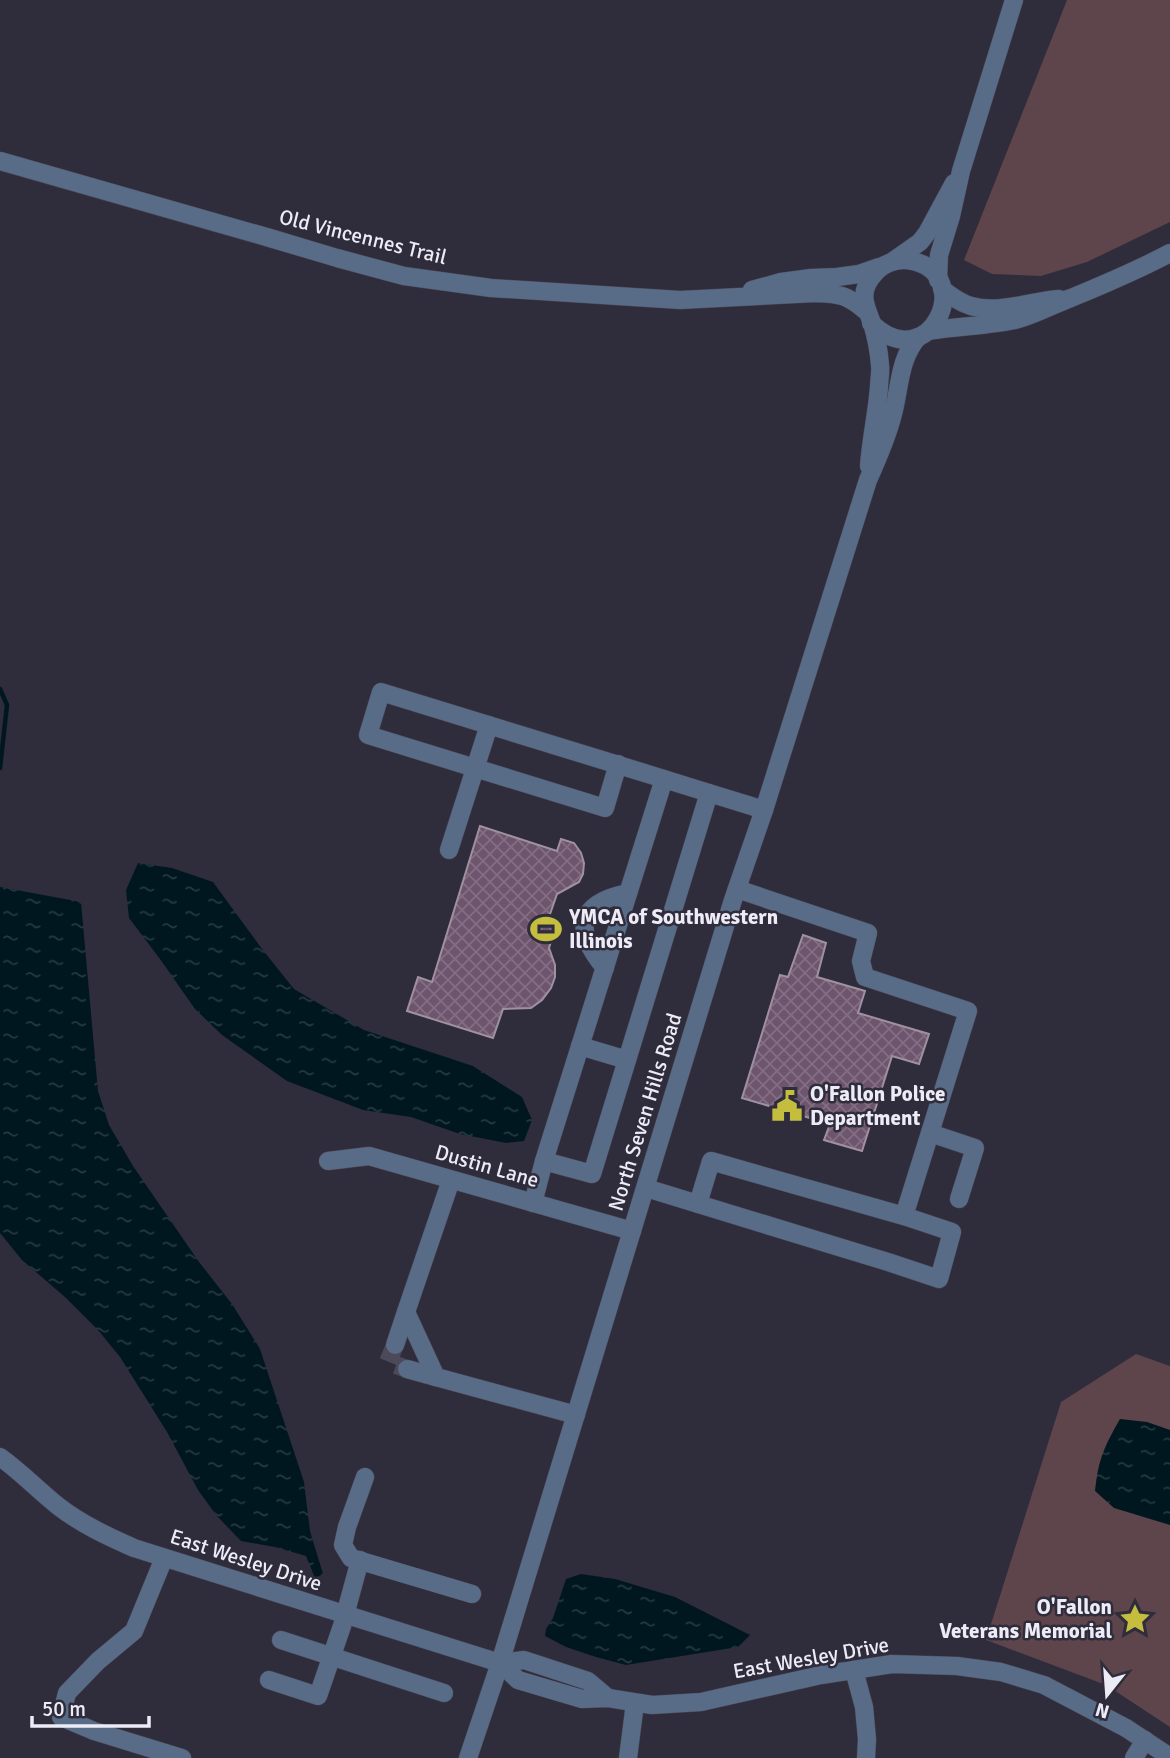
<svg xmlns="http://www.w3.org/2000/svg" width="1170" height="1758" viewBox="0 0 1170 1758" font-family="Signika,sans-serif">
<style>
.green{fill:#5e444b}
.water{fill:url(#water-ripples)}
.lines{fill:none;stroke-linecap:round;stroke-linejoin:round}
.stream{stroke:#001720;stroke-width:4.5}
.building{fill:url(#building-cross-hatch);stroke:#a091a0;stroke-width:2}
.minor-tunnel{stroke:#4c4958;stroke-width:18;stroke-dasharray:18 9;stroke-linecap:butt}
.minor-casing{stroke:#4a4756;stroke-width:19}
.minor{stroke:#586c87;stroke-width:18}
.labels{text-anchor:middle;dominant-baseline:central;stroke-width:5;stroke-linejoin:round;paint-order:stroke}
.street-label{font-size:21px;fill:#edebf6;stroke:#2f2c3c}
.poi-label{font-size:21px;font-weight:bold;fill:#edebf6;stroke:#2f2c3c;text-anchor:start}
</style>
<defs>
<pattern id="water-ripples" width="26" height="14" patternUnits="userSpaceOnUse" patternTransform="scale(1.75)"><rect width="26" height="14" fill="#001720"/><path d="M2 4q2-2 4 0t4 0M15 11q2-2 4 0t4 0" fill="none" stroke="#263941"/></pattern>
<pattern id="building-cross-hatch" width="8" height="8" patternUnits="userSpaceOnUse" patternTransform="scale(1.75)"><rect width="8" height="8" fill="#6e556e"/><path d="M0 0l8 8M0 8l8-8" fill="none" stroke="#836e83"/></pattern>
</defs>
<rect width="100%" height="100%" fill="#2f2c3c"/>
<g class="green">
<polygon points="1067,0 1170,0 1170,222 1087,262 1041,276 992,274 964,260"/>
<polygon points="1136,1354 1170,1366 1170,1727 1106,1685 986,1640 1061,1402"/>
</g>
<g class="water">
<polygon points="138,863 172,868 213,882 262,949 294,989 364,1030 473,1066 522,1097 532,1120 524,1141 506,1143 460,1134 411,1117 363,1110 287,1081 222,1035 195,1009 160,959 129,918 126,890"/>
<polygon points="0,887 81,902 98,1091 109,1125 133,1166 199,1262 232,1304 260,1349 304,1482 310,1531 323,1574 315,1578 306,1556 275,1547 241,1541 216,1515 198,1490 167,1432 120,1357 98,1330 66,1298 22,1260 0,1233"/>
<path d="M 1120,1419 L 1147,1422 L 1170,1430 L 1170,1525 L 1114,1508 L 1095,1491 C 1098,1460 1104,1447 1120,1419 Z"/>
<polygon points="581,1574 615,1579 675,1597 750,1635 738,1647 626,1665 596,1657 566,1647 545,1636 546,1629 553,1618 566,1579"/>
</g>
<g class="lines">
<polyline class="stream" points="0,689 7,705 0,768"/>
</g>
<g class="building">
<polygon points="480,826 557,851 561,839 574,843 581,853 584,863 583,874 579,882 557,894 548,920 557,922 549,948 555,965 555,977 551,988 542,1000 531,1008 503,1009 493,1038 407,1011 418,977 432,982"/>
<polygon points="803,935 826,943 817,977 865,991 858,1013 929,1034 919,1064 892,1056 862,1151 824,1140 830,1124 742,1098 780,975 788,977"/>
</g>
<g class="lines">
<polyline class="minor-tunnel" points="395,1345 388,1362 407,1369"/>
<defs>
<g id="minor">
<path d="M 0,161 L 270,238 L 337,258 L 404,276 L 491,288 L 680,300 L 816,293 C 841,294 847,295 866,311"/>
<polyline points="893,261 920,242 927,233 954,183"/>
<polyline points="938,280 939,255 951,216 961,171 1014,0"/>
<path d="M 942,289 C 951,296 960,303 971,306 C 1000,314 1030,301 1059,299"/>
<polyline points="752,290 781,282 811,278 837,277 859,274 879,267"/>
<path d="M 929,331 C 958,326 987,326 1015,320 C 1035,315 1052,305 1071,298 C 1105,284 1138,270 1170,253"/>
<path d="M 869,466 C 871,439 877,413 879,387 C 879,380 881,372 880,365 C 879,352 876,336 872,323 C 865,305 858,292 874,274 C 883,263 898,258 912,261 C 977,274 930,380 871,323"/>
<polyline points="618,764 605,808 368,735 381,692 664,779"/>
<polygon points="664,779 709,793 592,1174 544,1161"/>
<polyline points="709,793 764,810"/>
<polyline points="449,850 489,725"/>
<path d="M 605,968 C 573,930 577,903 628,893"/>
<polyline points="580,1046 627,1060"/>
<polyline points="930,1133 975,1148 959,1199"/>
<polyline points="328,1161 369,1156 632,1231"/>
<polyline points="451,1180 406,1312 436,1377 576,1415"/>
<polyline points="646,1188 888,1262 939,1279 952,1232 904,1216 968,1011 865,977 861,961 868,933 737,889"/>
<polyline points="533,1203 544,1161"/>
<polyline points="698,1204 711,1161 904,1216"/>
<polyline points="395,1345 406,1312"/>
<polyline points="407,1369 436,1377"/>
<path d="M 0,1457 C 21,1472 38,1490 58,1506 C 81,1524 107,1536 134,1548 L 500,1663 L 518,1680 L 582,1699 L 608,1698 L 652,1705 L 701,1702 L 821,1675 L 892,1664 L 957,1666 L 1001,1672 L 1044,1685 L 1126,1728 L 1170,1757"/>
<polyline points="365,1477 347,1527 343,1545 351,1558 472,1594"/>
<polyline points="164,1558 134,1631 98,1661 67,1693 61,1717 94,1731 182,1758"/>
<polyline points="281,1640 444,1693"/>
<polyline points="500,1663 524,1660 588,1681 608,1698"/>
<polyline points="854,1670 864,1707 867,1739 866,1758"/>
<polyline points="269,1680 318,1696 342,1626 360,1560"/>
<path d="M 468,1758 L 500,1663 L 733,900 L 764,810 L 868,480 C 878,458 887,437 893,414 C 900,387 899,359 918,337"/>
<polyline points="628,1758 635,1703"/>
<polyline points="1134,1758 1145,1740"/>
</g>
</defs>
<use href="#minor" class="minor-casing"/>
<use href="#minor" class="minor"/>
</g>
<defs>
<symbol id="stadium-bare" viewBox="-9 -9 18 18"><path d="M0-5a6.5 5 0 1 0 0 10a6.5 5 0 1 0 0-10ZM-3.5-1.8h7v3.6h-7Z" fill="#c4bd3e" stroke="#2f2c3c" stroke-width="2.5" paint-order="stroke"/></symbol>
<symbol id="civic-bare" viewBox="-9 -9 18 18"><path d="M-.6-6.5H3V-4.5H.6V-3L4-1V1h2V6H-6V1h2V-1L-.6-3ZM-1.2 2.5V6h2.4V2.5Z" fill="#c4bd3e" stroke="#2f2c3c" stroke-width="2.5" paint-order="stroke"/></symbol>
<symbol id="sight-bare" viewBox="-9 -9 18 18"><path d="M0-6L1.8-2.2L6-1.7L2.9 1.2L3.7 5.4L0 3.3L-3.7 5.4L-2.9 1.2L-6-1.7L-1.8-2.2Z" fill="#c4bd3e" stroke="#2f2c3c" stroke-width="2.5" paint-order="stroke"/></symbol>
</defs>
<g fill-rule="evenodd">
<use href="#stadium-bare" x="524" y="907" width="44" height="44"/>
<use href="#civic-bare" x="765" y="1084" width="44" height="44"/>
<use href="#sight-bare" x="1113" y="1597" width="44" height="44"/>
</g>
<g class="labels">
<g class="street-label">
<text transform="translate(363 237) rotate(14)">Old Vincennes Trail</text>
<text transform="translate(645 1112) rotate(-73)">North Seven Hills Road</text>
<text transform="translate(487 1166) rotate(16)">Dustin Lane</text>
<text transform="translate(246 1560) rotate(18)">East Wesley Drive</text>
<text transform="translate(811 1658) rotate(-10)">East Wesley Drive</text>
</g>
<g class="poi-label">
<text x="569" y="917">YMCA of Southwestern<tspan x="569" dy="24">Illinois</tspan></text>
<text x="810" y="1094">O'Fallon Police<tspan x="810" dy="24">Department</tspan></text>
<text x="1112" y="1607" text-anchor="end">O'Fallon<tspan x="1112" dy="24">Veterans Memorial</tspan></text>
</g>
</g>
<g transform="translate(1107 1695) rotate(197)" stroke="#2f2c3c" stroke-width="5" paint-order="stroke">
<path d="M0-5L12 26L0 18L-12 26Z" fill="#edebf6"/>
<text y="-10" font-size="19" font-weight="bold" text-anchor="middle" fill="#edebf6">N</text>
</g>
<path d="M32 1716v10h117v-10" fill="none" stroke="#edebf6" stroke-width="3.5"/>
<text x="42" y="1716" font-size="21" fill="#edebf6" stroke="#2f2c3c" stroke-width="5" paint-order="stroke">50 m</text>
</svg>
